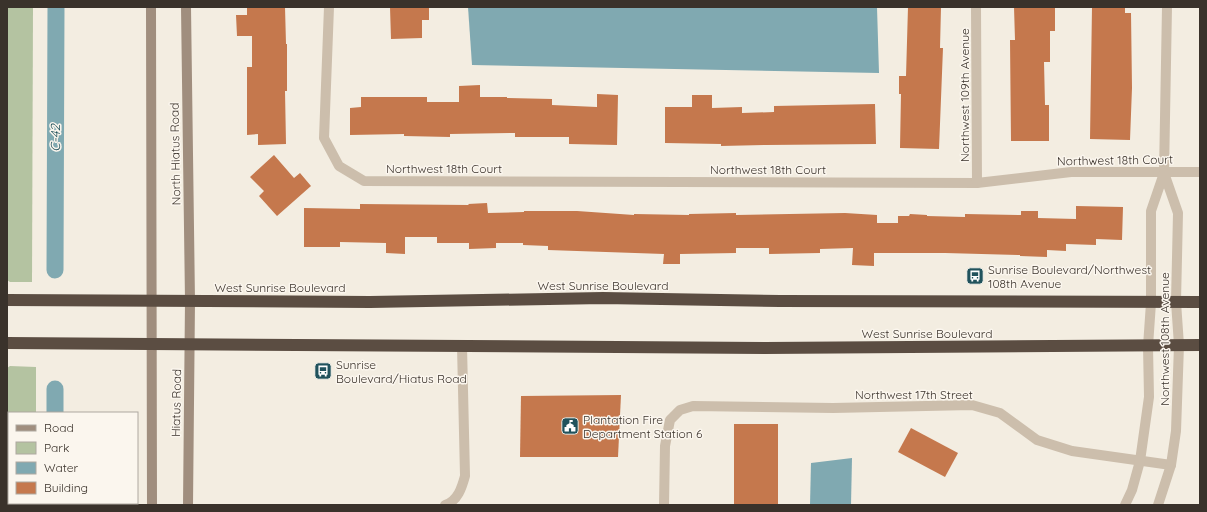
<svg xmlns="http://www.w3.org/2000/svg" width="1207" height="512" viewBox="0 0 1207 512" font-family="Quicksand,sans-serif">
<style>
.green{fill:#b4c3a1}
.water{fill:#80a9b1}
.lines{fill:none;stroke-linecap:round;stroke-linejoin:round}
.canal{stroke:#80a9b1;stroke-width:17}
.building{fill:#c5784d}
.street{stroke:#ccbeac;stroke-width:10}
.secondary{stroke:#a08e7e;stroke-width:10}
.highway{stroke:#5b4d42;stroke-width:12}
.labels{text-anchor:middle;dominant-baseline:central;stroke-width:3;stroke-linejoin:round;paint-order:stroke}
.street-label{font-size:12px;fill:#3a322b;stroke:#fbf6ee}
.poi-label{font-size:12px;fill:#3a322b;stroke:#fbf6ee;text-anchor:start}
.water-label{font-size:13px;font-style:italic;fill:#20525c;stroke:#fbf6ee}
</style>
<rect width="100%" height="100%" fill="#f3ede1"/>
<g class="green">
<polygon points="7,7 33,7 32,282 10,282 7,280"/>
<polygon points="10,366 36,367 36,413 9,413 9,503 36,503 36,505 7,505 7,368"/>
</g>
<g class="water">
<polygon points="468,7 877,7 879,73 472,65"/>
<polygon points="852,458 851,505 810,505 811,463"/>
</g>
<g class="lines">
<g class="canal">
<polyline points="55,270 56,7"/>
<polyline points="55,389 55,413"/>
<polyline points="55,503 55,505"/>
</g>
</g>
<g class="building">
<polygon points="247,7 285,7 286,44 287,44 287,91 285,91 286,144 258,145 258,134 247,135 247,67 252,67 252,36 237,36 236,15 247,15"/>
<polygon points="390,7 429,7 429,20 422,20 422,38 391,39"/>
<polygon points="908,7 941,7 940,48 943,48 939,149 900,148 901,94 899,94 899,76 906,76"/>
<polygon points="1014,7 1055,7 1055,31 1050,31 1050,62 1044,62 1045,105 1049,105 1049,141 1011,141 1010,40 1015,40"/>
<polygon points="1092,7 1125,7 1125,13 1131,13 1132,88 1130,140 1090,139"/>
<polygon points="480,85 480,97 507,97 507,98 552,99 552,105 597,107 597,94 618,95 617,145 569,144 569,137 515,137 515,133 450,134 450,137 404,136 404,134 350,135 350,108 361,107 361,97 427,97 427,102 459,102 459,86"/>
<polygon points="692,95 712,95 712,108 742,107 742,113 774,112 774,106 875,104 876,144 766,145 721,146 721,144 665,143 665,107 692,107"/>
<polygon points="274,155 294,178 300,173 311,186 277,216 259,196 264,191 250,177"/>
<polygon points="487,203 488,213 524,212 524,211 577,211 634,215 634,214 689,215 689,214 736,213 736,215 845,213 877,215 877,223 898,223 898,216 909,216 910,214 927,215 927,216 965,217 965,214 1021,215 1021,211 1038,211 1038,218 1076,219 1076,206 1123,207 1122,240 1096,239 1096,245 1066,244 1066,251 1047,250 1047,257 1020,256 1020,255 945,253 874,253 874,266 852,265 853,248 820,249 820,253 769,254 769,248 736,248 736,253 680,254 680,264 663,264 664,254 548,250 548,246 523,245 523,243 496,243 496,248 469,249 469,243 437,243 437,237 405,237 405,254 386,253 386,243 340,242 340,247 304,247 304,208 360,209 360,204 469,205 468,204"/>
<polygon points="621,395 618,457 520,457 521,396"/>
<rect x="734" y="424" width="44" height="81"/>
<polygon points="911,428 958,453 945,477 898,452"/>
</g>
<g class="lines">
<g class="street">
<polyline points="329,7 324,138 339,166 364,181 977,183 1071,172 1200,172"/>
<polyline points="976,7 977,183"/>
<path d="M 445,505 C 458,501 462,487 465,476 L 462,346"/>
<polyline points="664,505 665,446 670,420 680,410 693,406 833,408 972,405 1000,413 1037,440 1072,451 1171,465"/>
<polyline points="1125,505 1132,490 1140,461 1149,397 1148,346 1151,303 1151,211 1164,173 1167,7"/>
<polyline points="1158,505 1171,465 1176,431 1179,345 1176,302 1178,213 1164,173"/>
</g>
<g class="secondary">
<polyline points="151,7 152,505"/>
<polyline points="186,7 190,301 188,505"/>
</g>
<g class="highway">
<polyline points="7,300 370,302 603,298 780,301 1200,302"/>
<polyline points="7,343 765,348 1200,345"/>
</g>
</g>
<defs>
<symbol id="bus-square" viewBox="-11 -11 22 22"><rect x="-9" y="-9" width="18" height="18" rx="4" fill="#20525c" stroke="#fbf6ee"/><path d="M-5-6H5V4H4V6H2V4H-2V6H-4V4H-5ZM-3.5-4V0h7V-4ZM-3.5 1.2v1.5H-2V1.2ZM2 1.2v1.5H3.5V1.2Z" fill="#fff"/></symbol>
<symbol id="civic-square" viewBox="-11 -11 22 22"><rect x="-9" y="-9" width="18" height="18" rx="4" fill="#20525c" stroke="#fbf6ee"/><path d="M-.6-6.5H3V-4.5H.6V-3L4-1V1h2V6H-6V1h2V-1L-.6-3ZM-1.2 2.5V6h2.4V2.5Z" fill="#fff"/></symbol>
</defs>
<g fill-rule="evenodd">
<use href="#bus-square" x="965" y="266" width="20" height="20"/>
<use href="#bus-square" x="313" y="361" width="20" height="20"/>
<use href="#civic-square" x="560" y="416" width="20" height="20"/>
</g>
<g class="labels">
<g class="street-label">
<text transform="translate(964 95) rotate(-90)">Northwest 109th Avenue</text>
<text transform="translate(175 154) rotate(-91)">North Hiatus Road</text>
<text transform="translate(1115 160) rotate(-1)">Northwest 18th Court</text>
<text x="444" y="168">Northwest 18th Court</text>
<text x="768" y="169">Northwest 18th Court</text>
<text x="603" y="285">West Sunrise Boulevard</text>
<text x="280" y="287">West Sunrise Boulevard</text>
<text x="927" y="333">West Sunrise Boulevard</text>
<text transform="translate(1164 339) rotate(-90)">Northwest 108th Avenue</text>
<text x="914" y="394">Northwest 17th Street</text>
<text transform="translate(176 403) rotate(-89)">Hiatus Road</text>
</g>
<g class="poi-label">
<text x="988" y="269">Sunrise Boulevard/Northwest<tspan x="988" dy="14">108th Avenue</tspan></text>
<text x="336" y="364">Sunrise<tspan x="336" dy="14">Boulevard/Hiatus Road</tspan></text>
<text x="583" y="419">Plantation Fire<tspan x="583" dy="14">Department Station 6</tspan></text>
</g>
<g class="water-label">
<text transform="translate(55 138) rotate(-90)">C-42</text>
</g>
</g>
<rect width="1207" height="512" fill="none" stroke="#3a322b" stroke-width="16"/>
<rect x="8" y="412" width="130" height="92" fill="#fbf6ee" stroke="#aea8a0"/>
<rect x="16" y="425" width="20" height="6" fill="#a08e7e" stroke="#aea8a0"/>
<text x="44" y="432" font-size="12" fill="#3a322b">Road</text>
<rect x="16" y="442" width="20" height="12" fill="#b4c3a1" stroke="#aea8a0"/>
<text x="44" y="452" font-size="12" fill="#3a322b">Park</text>
<rect x="16" y="462" width="20" height="12" fill="#80a9b1" stroke="#aea8a0"/>
<text x="44" y="472" font-size="12" fill="#3a322b">Water</text>
<rect x="16" y="482" width="20" height="12" fill="#c5784d" stroke="#aea8a0"/>
<text x="44" y="492" font-size="12" fill="#3a322b">Building</text>
</svg>
